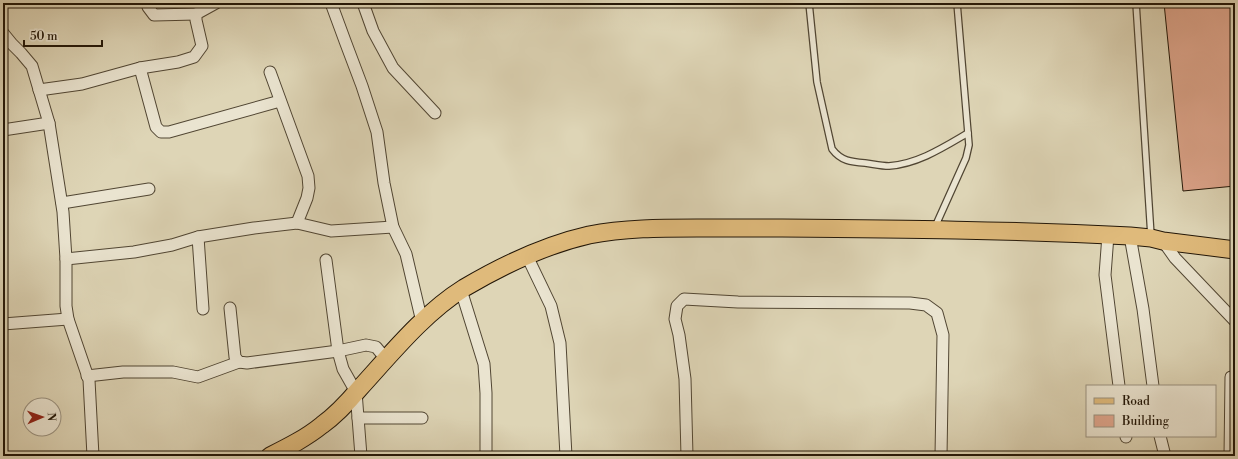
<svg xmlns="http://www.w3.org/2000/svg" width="1238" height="459" viewBox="0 0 1238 459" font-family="'Libre Bodoni',serif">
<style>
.building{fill:#dfa68d;stroke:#221607}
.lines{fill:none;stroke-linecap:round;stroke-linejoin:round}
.lane-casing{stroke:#514633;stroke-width:8}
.street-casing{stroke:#514633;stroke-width:13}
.primary-casing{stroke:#221607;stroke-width:19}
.lane{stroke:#eae4d0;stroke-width:5.5}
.street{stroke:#eae4d0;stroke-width:11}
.primary{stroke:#dfba7b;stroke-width:17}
</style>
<rect width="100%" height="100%" fill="#ded5b6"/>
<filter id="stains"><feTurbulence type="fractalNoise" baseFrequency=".005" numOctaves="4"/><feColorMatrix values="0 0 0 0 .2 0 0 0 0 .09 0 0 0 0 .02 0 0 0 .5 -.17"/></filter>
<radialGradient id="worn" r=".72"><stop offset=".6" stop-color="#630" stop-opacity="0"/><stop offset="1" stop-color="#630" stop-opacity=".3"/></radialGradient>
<polygon class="building" points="1164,3 1235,3 1235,186 1183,191"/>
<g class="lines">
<defs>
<g id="lane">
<path d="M 809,3 L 817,82 L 832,149 C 841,161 851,162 865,163 C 873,164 881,166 889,166 C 918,164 944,147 968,133"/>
<polyline points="1136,3 1151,236"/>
<polyline points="935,227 966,158 969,145 957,3"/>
</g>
<g id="street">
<polyline points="147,3 148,7 154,15 196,14"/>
<polyline points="331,3 345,41 362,86 377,132 384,183 393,227 406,254 422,322"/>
<polyline points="363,3 373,31 393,68 435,113"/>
<polyline points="3,33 12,44 21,53 32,66 49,123 63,212 66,259 66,306 68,319 89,380 93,456"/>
<polyline points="140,68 156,127 161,132 169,132 280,101"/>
<polyline points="270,72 308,176 309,188 307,198 297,223"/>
<polyline points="39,90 82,84 140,68 178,62 194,57 202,46 196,20 196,14 216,3"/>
<polyline points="3,130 49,123"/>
<polyline points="62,203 149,189"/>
<polyline points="1108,235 1105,275 1119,386"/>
<polyline points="1130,236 1143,309 1153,386"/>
<polyline points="198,237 203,309"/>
<polyline points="1163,241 1175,258 1235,321"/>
<polyline points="527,256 551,306 560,343 566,456"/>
<polyline points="66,259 134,252 172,245 198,237 254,228 297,223 331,231 393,227"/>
<polyline points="326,260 338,351 343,369 356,392 361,456"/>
<polyline points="461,290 484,364 486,393 486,456"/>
<polyline points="230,308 235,357 239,362 247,363 338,351 366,345 376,347 386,359"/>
<polyline points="3,324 68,319"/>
<polyline points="87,376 123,372 173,372 198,377 239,362"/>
<polyline points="358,418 422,418"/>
<polyline points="1126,436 1126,437"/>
<polyline points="1160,436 1165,456"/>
<polyline points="687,456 685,379 679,335 675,319 677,306 684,299 738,302 910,303 926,305 937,313 943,335 941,456"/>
<polyline points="1230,456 1231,377"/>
</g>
<path id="primary" d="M 270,456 C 288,447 306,438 322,425 C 336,415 348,402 359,389 C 391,354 424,313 464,288 C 503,265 545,245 589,235 C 624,228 661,228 697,228 C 725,228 753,228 782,228 C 898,229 1014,230 1130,236 L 1151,238 L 1163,241 L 1235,250"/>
</defs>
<use href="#lane" class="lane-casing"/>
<use href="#street" class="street-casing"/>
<use href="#primary" class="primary-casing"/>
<use href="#lane" class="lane"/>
<use href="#street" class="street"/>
<use href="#primary" class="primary"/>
</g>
<rect width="1238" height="459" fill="none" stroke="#ded5b6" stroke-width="16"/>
<rect x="4" y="4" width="1230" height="451" fill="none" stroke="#221607" stroke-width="2"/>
<rect x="8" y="8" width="1222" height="443" fill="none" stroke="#221607"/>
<rect x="1086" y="385" width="130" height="52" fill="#eae4d0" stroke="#9a9280"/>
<rect x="1094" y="398" width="20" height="6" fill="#dfba7b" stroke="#9a9280"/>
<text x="1122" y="405" font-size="12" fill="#221607">Road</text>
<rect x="1094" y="415" width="20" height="12" fill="#dfa68d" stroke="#9a9280"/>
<text x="1122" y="425" font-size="12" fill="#221607">Building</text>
<g transform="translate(42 417) rotate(88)"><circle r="19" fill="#eae4d0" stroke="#9a9280"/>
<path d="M0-3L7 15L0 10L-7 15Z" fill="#8f2418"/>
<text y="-6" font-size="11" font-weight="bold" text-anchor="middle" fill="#221607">N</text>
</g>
<path d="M24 40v6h78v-6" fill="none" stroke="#221607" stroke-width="2"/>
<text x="30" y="40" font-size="12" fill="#221607" stroke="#eae4d0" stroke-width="3" paint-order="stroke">50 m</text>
<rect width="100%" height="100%" filter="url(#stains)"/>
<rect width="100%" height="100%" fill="url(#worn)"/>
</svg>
